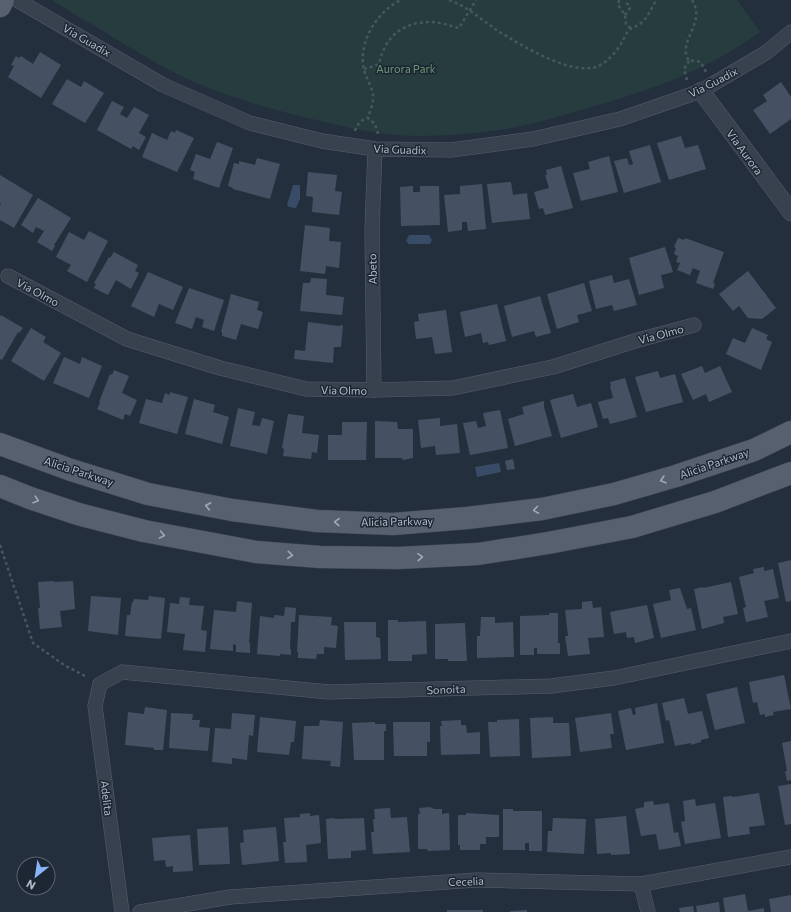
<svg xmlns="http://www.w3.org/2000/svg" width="791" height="912" viewBox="0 0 791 912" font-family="Commissioner,sans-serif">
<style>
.green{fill:#263c3f}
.water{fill:#394c67}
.building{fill:#455162}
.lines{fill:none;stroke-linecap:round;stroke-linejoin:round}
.minor-casing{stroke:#565f6c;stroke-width:15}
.tertiary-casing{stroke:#565f6c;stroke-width:18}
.primary-casing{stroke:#414a57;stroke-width:23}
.path{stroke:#44595c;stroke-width:2.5;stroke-dasharray:3 3;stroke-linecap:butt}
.minor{stroke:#38414e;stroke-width:14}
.tertiary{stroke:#38414e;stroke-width:17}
.primary{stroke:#56606e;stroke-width:22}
.oneway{stroke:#a1aab7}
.labels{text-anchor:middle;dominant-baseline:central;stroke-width:3;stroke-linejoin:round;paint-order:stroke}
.street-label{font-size:11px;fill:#b4bcc9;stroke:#1d2633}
.park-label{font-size:11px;fill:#6b9a76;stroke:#1d2633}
</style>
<rect width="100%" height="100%" fill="#242f3e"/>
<path class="green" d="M 52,0 L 737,0 L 760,32 C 708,70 652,90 591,107 C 558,117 525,127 491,131 C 458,135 418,138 385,134 C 357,130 330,123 303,117 C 260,106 216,93 177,74 C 150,60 124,44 98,28 C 83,19 67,10 52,0 Z"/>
<g class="water">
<polygon points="293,185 300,185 300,199 296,208 289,207 287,205"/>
<polygon points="409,235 429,235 432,240 430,244 409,244 406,241"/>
<polygon points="499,463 501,472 477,477 475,467"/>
</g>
<g class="building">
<polygon points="40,52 61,65 41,98 8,77 14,66 11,65 16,56 19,58 21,56 33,64"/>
<polygon points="67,79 81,87 84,81 104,93 85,123 52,104"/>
<polygon points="781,82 791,97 791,119 770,134 753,110 767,101 763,95"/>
<polygon points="112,101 124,107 120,114 127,118 134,107 149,115 139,133 146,137 139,150 133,146 131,149 97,130"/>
<polygon points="176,130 194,138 177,172 142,157 152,133 167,140 171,131 175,133"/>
<polygon points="681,136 685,148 698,145 706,169 669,180 657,143"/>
<polygon points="217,142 233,148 219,188 193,179 195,172 190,170 196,154 210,159"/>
<polygon points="650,145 661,182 624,193 614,161 627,158 629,165 633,164 629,151"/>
<polygon points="609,156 618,192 581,201 573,173 590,169 588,162"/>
<polygon points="257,158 280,164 270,199 233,189 233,188 228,186 234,163 239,164 239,161 255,165"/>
<polygon points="561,166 573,208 545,215 543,208 539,209 534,192 549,188 545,175 547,175 546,170"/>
<polygon points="308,172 337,175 335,191 342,192 339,215 312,212 313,197 306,196"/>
<polygon points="0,175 33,195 14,228 0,220 0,206 1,204 0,203"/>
<polygon points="511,182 513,195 527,193 530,219 492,223 487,184"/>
<polygon points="482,184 486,229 468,231 467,222 462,222 462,230 448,232 444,195 460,194 460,186"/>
<polygon points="413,186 413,192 420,192 420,186 439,186 440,225 401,226 400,187"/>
<polygon points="38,198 71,218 54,245 55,246 52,251 37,242 44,231 36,227 33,233 21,225"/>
<polygon points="305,225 330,228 329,241 341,242 339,268 326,266 325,274 300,271"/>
<polygon points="89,231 108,241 87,282 67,271 71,265 56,257 69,232 84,240"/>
<polygon points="678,238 684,240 685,238 724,252 713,283 715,284 713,289 696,283 700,271 693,268 690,275 677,270 680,263 676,262 678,256 674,254 676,248 674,247"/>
<polygon points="665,247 673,272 661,275 664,288 639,295 629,258"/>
<polygon points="114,252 138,265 135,271 139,273 131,289 116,280 108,295 94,288 96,284 94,283 109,257 110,258"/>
<polygon points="748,271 776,308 762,319 748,318 739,306 733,311 719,294"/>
<polygon points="148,272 183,287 173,310 159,304 154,317 131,306"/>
<polygon points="612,275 614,283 629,279 637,305 614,311 612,305 596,309 589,281"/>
<polygon points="311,278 327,279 326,295 344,297 342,315 300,311 303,283 310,283"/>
<polygon points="584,283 592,311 577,315 579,322 557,329 547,294"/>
<polygon points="189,288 224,300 214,331 202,327 204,320 196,317 192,329 175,323"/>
<polygon points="231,294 259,302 257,310 263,312 258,329 241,324 236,340 222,336 222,332 221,332"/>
<polygon points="540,296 551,333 536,337 534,331 512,337 504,306"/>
<polygon points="497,304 506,341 489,345 488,342 483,343 481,333 465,337 460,312"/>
<polygon points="446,310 452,352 435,354 432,337 416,339 414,322 419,321 418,314"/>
<polygon points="1,315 23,328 19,333 18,332 2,360 0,359 0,317"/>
<polygon points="308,322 338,326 343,325 341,347 334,347 333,363 294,359 295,350 305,351"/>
<polygon points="31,328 46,337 43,342 61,353 44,381 11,361"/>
<polygon points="752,328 768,335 766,339 772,342 761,370 726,354 733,338 745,343"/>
<polygon points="64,357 80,364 82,357 102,366 89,398 53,383"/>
<polygon points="702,366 705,373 720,366 732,392 709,402 706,394 693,400 681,374"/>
<polygon points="114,370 129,376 122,393 137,400 130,416 125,414 123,420 97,409 100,403 99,402 110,374 112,375"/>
<polygon points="658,371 660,378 675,374 683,402 646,412 635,377"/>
<polygon points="625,378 637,417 610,424 608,418 603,419 598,402 613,398 610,386 611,386 610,382"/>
<polygon points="170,392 188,397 177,434 139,423 146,399 162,403 165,393 170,395"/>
<polygon points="573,394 577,407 591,403 598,427 561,438 550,400"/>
<polygon points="194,399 215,405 213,412 229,417 222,444 185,434"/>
<polygon points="544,401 544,407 552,436 515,446 508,419 524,414 522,407"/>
<polygon points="238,408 255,412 252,425 260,426 262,418 274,421 267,454 230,446"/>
<polygon points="500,410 508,448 470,455 463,423 476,421 478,428 486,426 483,413"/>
<polygon points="288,414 304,416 302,433 319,435 317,453 312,452 311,459 283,456 284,449 282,448"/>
<polygon points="440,418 440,426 457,424 460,453 436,455 435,446 421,448 418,420"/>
<polygon points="375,421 397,422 398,429 413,429 413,458 403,460 402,458 375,458"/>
<polygon points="342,422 367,422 366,460 328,460 328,435 342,435"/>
<polygon points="513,459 515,469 507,470 505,461"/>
<polygon points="791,560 791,601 786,602 778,563"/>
<polygon points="764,567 764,571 773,569 779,598 764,601 768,617 746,622 743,608 746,607 739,577 754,573 753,569"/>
<polygon points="54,581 54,582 73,581 75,609 60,611 62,627 40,629 38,608 40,608 38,582"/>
<polygon points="731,582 738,614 723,617 724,623 702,629 694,589 703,587 703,588"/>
<polygon points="680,588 687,609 691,608 696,630 661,638 653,604 671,600 669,590"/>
<polygon points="91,596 121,598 118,635 88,631"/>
<polygon points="149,596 165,598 161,639 125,636 127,615 130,615 132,602 133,602 134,599 148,600"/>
<polygon points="180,597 190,598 189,605 204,606 201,630 207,631 205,652 183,650 185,634 167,632 170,603 179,604"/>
<polygon points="237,601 252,603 249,643 250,643 250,653 236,652 236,645 233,644 233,651 210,649 214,610 236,612"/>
<polygon points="592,601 593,608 601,607 604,637 588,638 590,654 568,656 565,636 568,636 565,610 582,609 582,602"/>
<polygon points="647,605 654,638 635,643 634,637 627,638 626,632 614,634 610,612"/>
<polygon points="285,607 296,608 295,622 291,622 290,649 291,649 291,655 280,654 280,656 257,654 260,616 274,618 274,615 284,616"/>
<polygon points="549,613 558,613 558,643 560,643 560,654 537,654 537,648 534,648 534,655 520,655 520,616 549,615"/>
<polygon points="299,615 332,617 331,625 338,626 336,648 324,647 324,654 317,654 316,659 298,658 298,652 297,652"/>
<polygon points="481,617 495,617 495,623 513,622 514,657 477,658 477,636 480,636"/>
<polygon points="388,620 398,620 398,622 426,621 427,654 412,655 412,661 388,661"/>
<polygon points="344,622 376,622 376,637 380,638 381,659 345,660"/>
<polygon points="465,623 467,661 448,661 448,659 435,659 435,624"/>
<polygon points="784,675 791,709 773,712 774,715 765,717 765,714 760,715 757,702 753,703 749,682"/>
<polygon points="737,687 745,723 715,730 706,694"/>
<polygon points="684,698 688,714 702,711 709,738 701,740 701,742 691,745 691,743 675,746 669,720 666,721 662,703"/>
<polygon points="657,703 664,743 626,750 618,711 631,708 633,715 636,714 635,708"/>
<polygon points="145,707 167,710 163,750 154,750 154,748 125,745 128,712 144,714"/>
<polygon points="171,713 193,714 192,720 200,720 199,727 210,728 208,751 169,748"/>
<polygon points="232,713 255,715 253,736 249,735 247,760 232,758 232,764 212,762 215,728 231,729"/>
<polygon points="611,713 614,734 610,734 612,748 580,752 575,718"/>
<polygon points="260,717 296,721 294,742 291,742 289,755 257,752"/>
<polygon points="553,717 553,723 569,723 571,756 532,758 530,718"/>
<polygon points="519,719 520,756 490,757 488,722 497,722 497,720"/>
<polygon points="320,720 343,722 340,767 330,766 331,761 302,759 304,726 319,726"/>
<polygon points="461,720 461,725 466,725 467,733 480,732 480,754 441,755 440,726 442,726 441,721"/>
<polygon points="375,722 375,724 386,724 386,731 384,731 384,760 354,760 352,723"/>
<polygon points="393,722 430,722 430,742 427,742 427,756 394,756"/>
<polygon points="791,741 791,780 787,781 785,771 787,771 782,743"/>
<polygon points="791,784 791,824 785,825 778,786"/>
<polygon points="759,793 765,825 749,827 750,834 728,837 723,797 732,796 733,797"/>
<polygon points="695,799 696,806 715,803 721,838 685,844 681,822 685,821 683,801"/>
<polygon points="653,801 654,805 669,803 674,833 678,832 681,846 659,850 656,834 641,836 635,809 644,807 644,802"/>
<polygon points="430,807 434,809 442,809 442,814 449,813 450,850 428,851 427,849 418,849 418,814 420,814 419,808"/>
<polygon points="390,808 391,818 407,817 410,852 373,854 371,832 374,832 373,819 375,819 374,809"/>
<polygon points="503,809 513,809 513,811 542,811 542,851 529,851 529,843 525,843 525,850 503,850"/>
<polygon points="310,813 310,816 319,815 321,843 306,845 307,862 285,863 283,842 286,842 284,818 300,817 300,814"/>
<polygon points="466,813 499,815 499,837 486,837 486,844 480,844 480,850 460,850 460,845 458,845 458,815 466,815"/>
<polygon points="626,816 630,854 611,855 611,853 597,854 595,819"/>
<polygon points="335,818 335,819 364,818 366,850 351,851 351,858 328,859 326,819"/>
<polygon points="553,818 586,819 584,854 547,852 548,831 552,831"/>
<polygon points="228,827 230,864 199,865 197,829"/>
<polygon points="276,827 279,861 242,865 240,843 244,842 243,830"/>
<polygon points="190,835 193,871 173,872 173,866 166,867 165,860 154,861 152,838"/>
<polygon points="745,894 748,911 764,908 764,912 725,912 723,898"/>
<polygon points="791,895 791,912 771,912 769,899"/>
<polygon points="719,902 720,912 697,912 696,906"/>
<polygon points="693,906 694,912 680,912 679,908"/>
<rect x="447" y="910" width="36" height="2"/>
<polygon points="527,910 527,912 510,912 510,911"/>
</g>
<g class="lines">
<defs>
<g id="minor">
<polyline points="17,0 163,85 250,123 322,141 375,149 451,150 533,139 620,119 701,91 767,52 791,32"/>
<polyline points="8,276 127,339 220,368 306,389 374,390 453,388 553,367 638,340 694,325"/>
<polyline points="374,390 372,230 375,149"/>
<polyline points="641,884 648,912"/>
<polyline points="122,912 95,706 100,684 122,672 329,692 551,686 614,678 791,641"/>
<polyline points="140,912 230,897 476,880 641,884 791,857"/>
</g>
<polyline id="tertiary" points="701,91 791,212"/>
<g id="primary">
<polyline points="0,6 3,0"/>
<polyline points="0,444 71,470 148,494 232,510 317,521 393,524 467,518 542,509 614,494 676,476 754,450 791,432"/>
<polyline points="0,486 30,498 78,514 144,531 256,552 320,557 398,558 478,554 548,543 632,527 715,502 791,473"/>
</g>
</defs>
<use href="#minor" class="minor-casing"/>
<use href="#tertiary" class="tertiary-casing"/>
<use href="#primary" class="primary-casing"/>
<g class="path">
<path d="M 449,0 C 468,7 482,20 498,31 C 521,45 569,75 596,67 C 607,63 617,51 622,42 C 624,38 626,34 628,31 C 632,27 637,27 641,23 C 648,17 652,8 656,0"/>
<polyline points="619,0 618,5 625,15 626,25 631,28"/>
<path d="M 692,0 C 707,24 676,41 689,61 C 701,60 701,62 706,72"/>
<polyline points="625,15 630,8 625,0"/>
<path d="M 364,69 L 374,66 L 379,64 C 385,36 403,22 431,22 C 440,22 450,26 459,28 L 476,0"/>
<polyline points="687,80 684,69 689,61"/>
<path d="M 355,131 C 357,124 361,120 368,118"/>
<path d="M 378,134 L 375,124 L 368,118 C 370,111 374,102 373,94 C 371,84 364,75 363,65 C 360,39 378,11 401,0"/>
<polyline points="0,545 33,643 64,665 87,677"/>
</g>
<use href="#minor" class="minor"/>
<use href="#tertiary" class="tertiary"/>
<use href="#primary" class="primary"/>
</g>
<defs><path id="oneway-chevron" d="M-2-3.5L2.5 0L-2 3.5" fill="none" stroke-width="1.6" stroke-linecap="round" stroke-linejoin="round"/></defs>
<g class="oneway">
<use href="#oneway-chevron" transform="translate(663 480) rotate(164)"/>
<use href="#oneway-chevron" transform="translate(36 500) rotate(18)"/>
<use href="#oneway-chevron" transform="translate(208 506) rotate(-169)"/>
<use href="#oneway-chevron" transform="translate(536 510) rotate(172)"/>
<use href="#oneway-chevron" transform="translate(337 522) rotate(-178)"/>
<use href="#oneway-chevron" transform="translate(162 535) rotate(10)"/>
<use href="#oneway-chevron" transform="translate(290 555) rotate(5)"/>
<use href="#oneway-chevron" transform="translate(420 557) rotate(-3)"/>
</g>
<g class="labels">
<g class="street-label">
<text transform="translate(87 40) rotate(30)">Via Guadix</text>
<text transform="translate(713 82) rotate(-27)">Via Guadix</text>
<text transform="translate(400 149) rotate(2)">Via Guadix</text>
<text transform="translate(745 152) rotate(54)">Via Aurora</text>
<text transform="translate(372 269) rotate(-91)">Abeto</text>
<text transform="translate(38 292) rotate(28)">Via Olmo</text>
<text transform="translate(661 334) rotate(-15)">Via Olmo</text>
<text transform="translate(344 390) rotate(1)">Via Olmo</text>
<text transform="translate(714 463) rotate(-19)">Alicia Parkway</text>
<text transform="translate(79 471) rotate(18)">Alicia Parkway</text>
<text transform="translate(397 521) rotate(-1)">Alicia Parkway</text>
<text transform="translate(446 689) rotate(-2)">Sonoita</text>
<text transform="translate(107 798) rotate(83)">Adelita</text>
<text transform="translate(466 881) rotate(-2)">Cecelia</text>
</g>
<g class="park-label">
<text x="406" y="68">Aurora Park</text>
</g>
</g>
<g transform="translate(36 876) rotate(210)"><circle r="19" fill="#1d2633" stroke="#59626f"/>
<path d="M0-3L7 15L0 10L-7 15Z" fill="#8ab4f8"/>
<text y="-6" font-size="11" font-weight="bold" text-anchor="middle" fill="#b4bcc9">N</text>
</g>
</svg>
